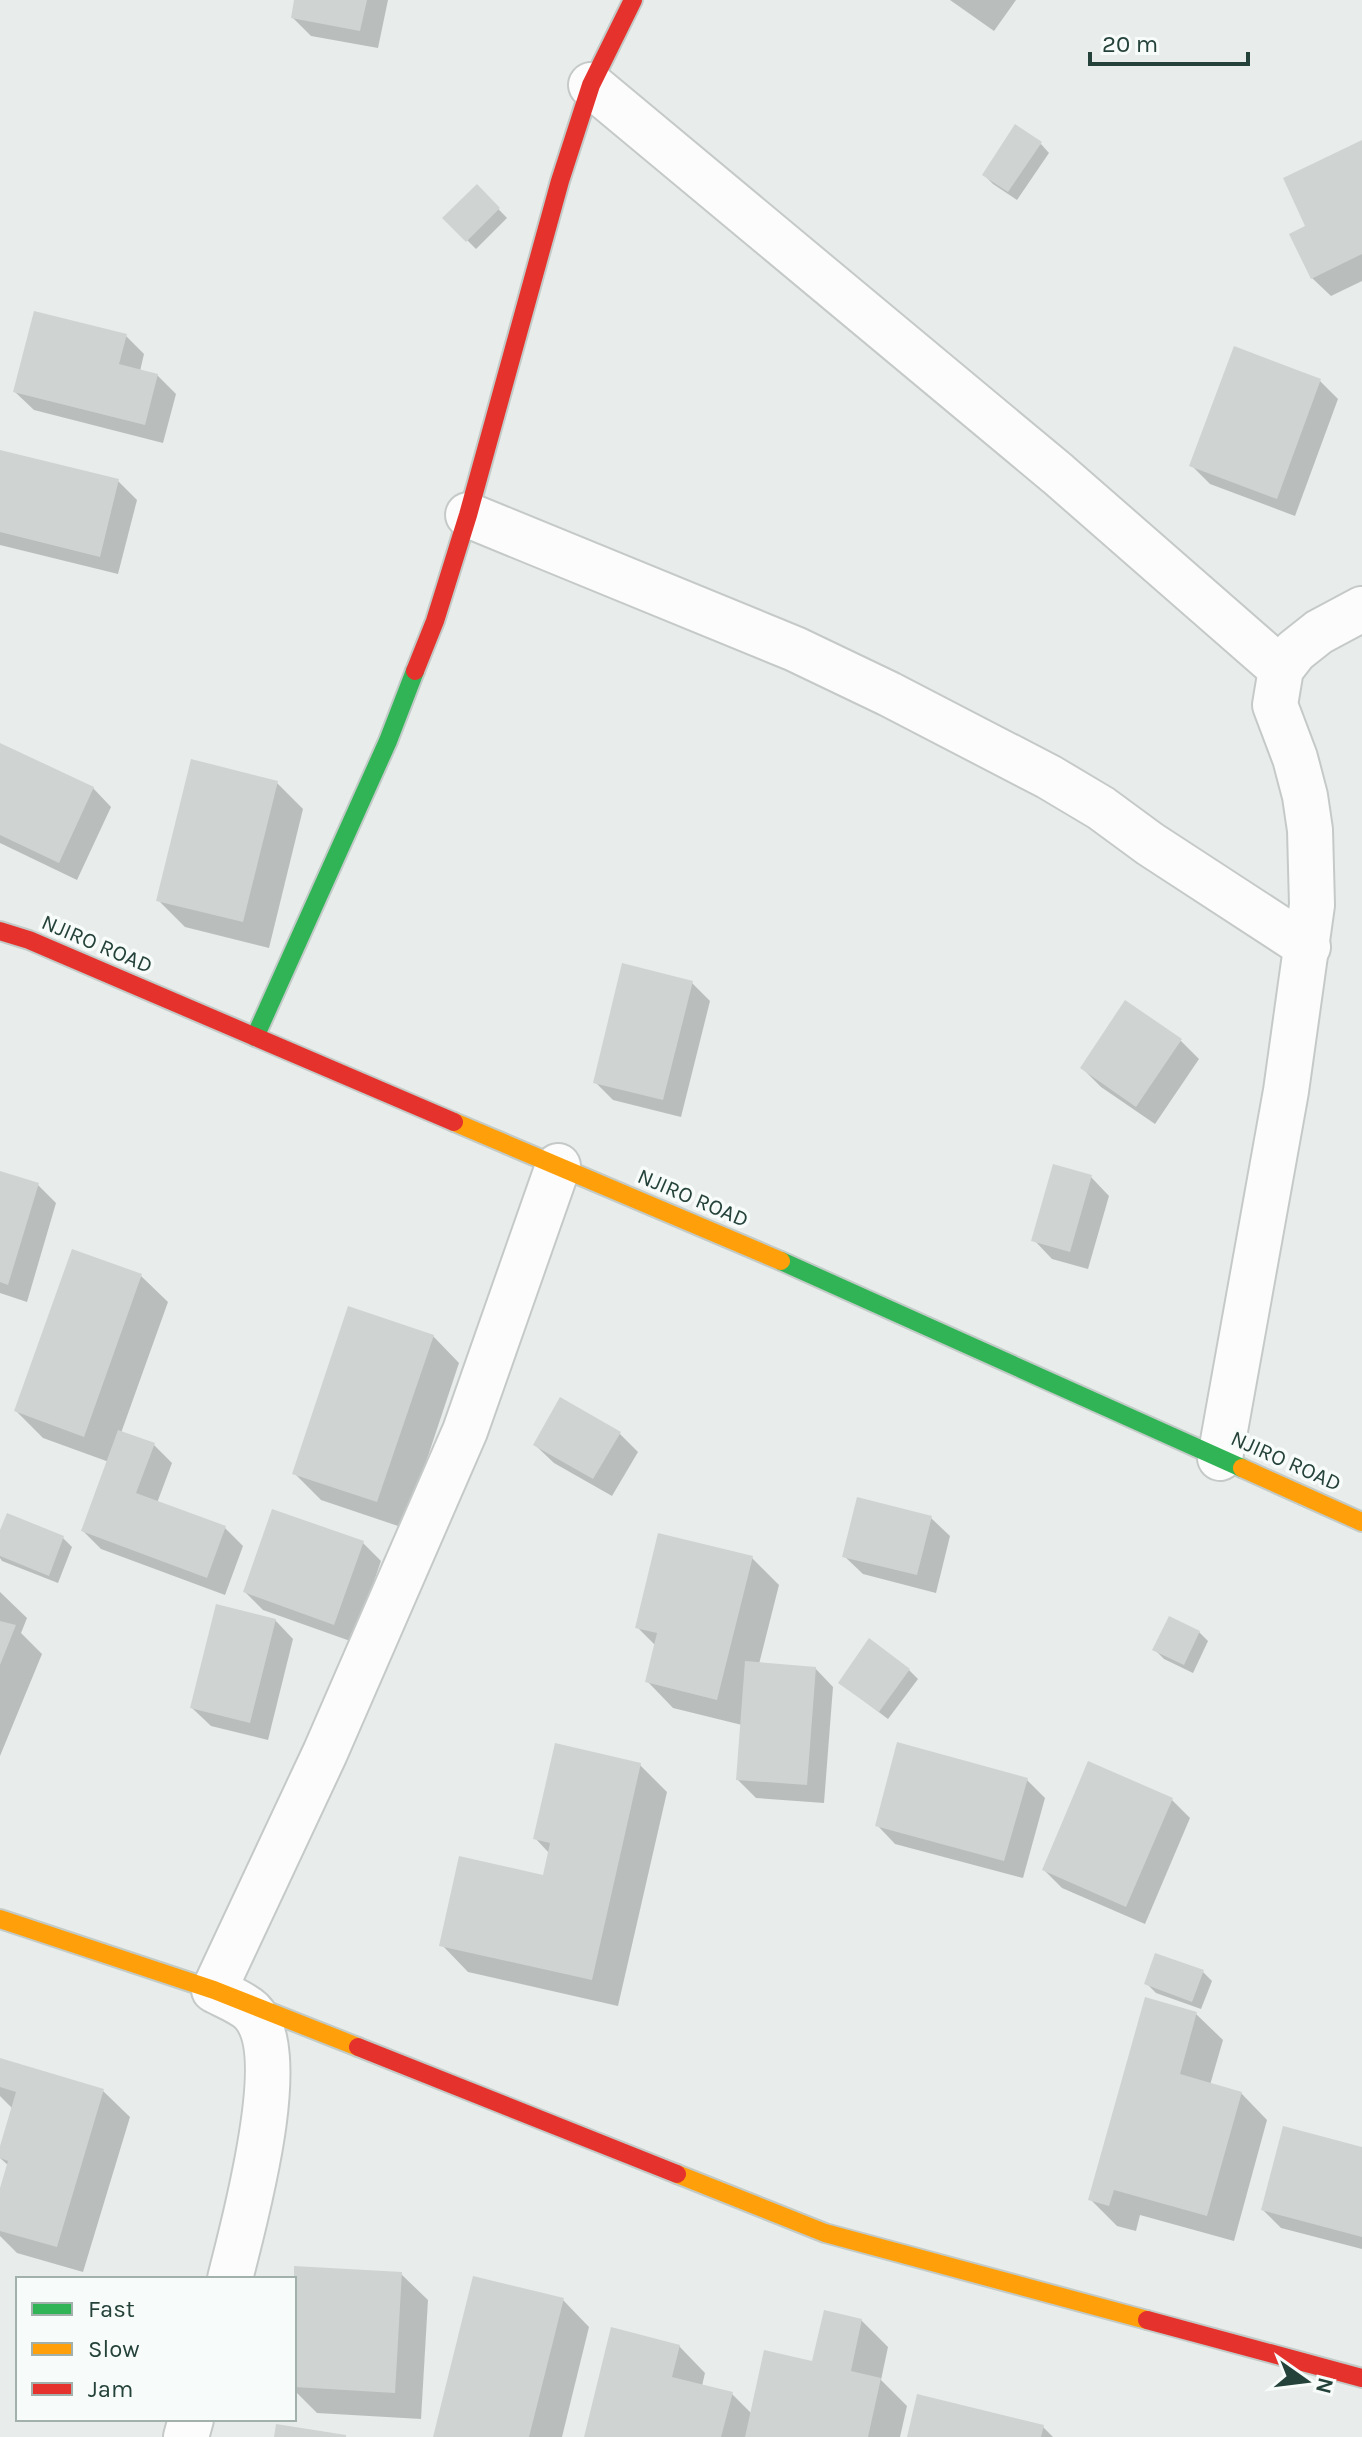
<svg xmlns="http://www.w3.org/2000/svg" width="1362" height="2437" viewBox="0 0 1362 2437" font-family="Karla,sans-serif">
<style>
.shadow{fill:#0003}
.building{fill:#cfd4d2}
.lines{fill:none;stroke-linecap:round;stroke-linejoin:round}
.street-casing{stroke:#c5cac8;stroke-width:48}
.fast-casing{stroke:#c3cbc8;stroke-width:22}
.slow-casing{stroke:#c3cbc8;stroke-width:22}
.jam-casing{stroke:#c3cbc8;stroke-width:22}
.street{stroke:#fcfcfc;stroke-width:44}
.fast{stroke:#30b455;stroke-width:18}
.slow{stroke:#ff9f0a;stroke-width:18}
.jam{stroke:#e5322d;stroke-width:18}
.labels{text-anchor:middle;dominant-baseline:central;stroke-width:7;stroke-linejoin:round;paint-order:stroke}
.street-label{font-size:22px;fill:#24423a;stroke:#f7fbf9}
</style>
<rect width="100%" height="100%" fill="#e8edeb"/>
<g class="shadow">
<polygon points="296,0 388,0 378,48 311,36 293,18"/>
<polygon points="950,0 1016,0 994,31"/>
<polygon points="1362,143 1362,281 1331,296 1312,278"/>
<polygon points="1041,144 1049,153 1017,200 993,184 984,175"/>
<polygon points="477,187 507,218 476,249 445,218"/>
<polygon points="126,336 144,354 140,371 157,375 176,394 163,443 34,410 15,392"/>
<polygon points="1320,381 1338,399 1295,516 1210,484 1192,466"/>
<polygon points="0,452 118,481 137,500 118,574 0,545"/>
<polygon points="0,746 93,788 111,807 77,880 0,843"/>
<polygon points="277,783 303,809 269,948 185,927 158,900"/>
<polygon points="692,983 710,1001 681,1117 613,1100 595,1082"/>
<polygon points="1180,1040 1199,1059 1155,1124 1101,1087 1082,1068"/>
<polygon points="0,1173 38,1185 56,1203 27,1302 0,1293"/>
<polygon points="1091,1177 1109,1196 1088,1269 1052,1259 1034,1240"/>
<polygon points="141,1276 168,1302 121,1433 154,1445 172,1463 157,1503 225,1528 243,1546 225,1595 101,1549 83,1531 109,1462 43,1438 16,1411"/>
<polygon points="433,1336 459,1363 404,1528 321,1500 294,1473"/>
<polygon points="619,1433 638,1452 612,1496 554,1463 535,1445"/>
<polygon points="931,1518 950,1536 936,1593 863,1574 844,1556"/>
<polygon points="0,1536 63,1538 72,1547 58,1583 2,1561 0,1558"/>
<polygon points="363,1543 381,1561 353,1642 263,1610 245,1592"/>
<polygon points="752,1558 779,1585 759,1664 815,1668 833,1687 824,1803 756,1798 738,1780 742,1725 673,1708 647,1681 656,1646 637,1627"/>
<polygon points="0,1592 27,1618 21,1633 42,1654 0,1756"/>
<polygon points="275,1620 293,1639 268,1740 211,1726 192,1708"/>
<polygon points="1199,1632 1208,1641 1193,1673 1164,1659 1155,1650"/>
<polygon points="909,1670 918,1679 888,1719 840,1683"/>
<polygon points="640,1765 667,1792 618,2006 468,1972 442,1945 544,1877 549,1853 535,1838"/>
<polygon points="1027,1780 1045,1798 1023,1878 895,1844 877,1825"/>
<polygon points="1172,1800 1190,1818 1145,1924 1062,1888 1044,1870"/>
<polygon points="1203,1972 1212,1981 1201,2009 1156,1993 1147,1984"/>
<polygon points="1196,2014 1223,2040 1210,2085 1241,2093 1267,2120 1234,2241 1140,2215 1136,2231 1117,2226 1090,2199"/>
<polygon points="0,2060 103,2091 130,2117 83,2272 17,2253 0,2236 0,2195 9,2166 0,2158 0,2153 12,2108 0,2096"/>
<polygon points="1362,2149 1362,2249 1281,2228 1263,2210"/>
<polygon points="401,2274 428,2300 421,2419 317,2413 294,2390 294,2308"/>
<polygon points="563,2300 589,2327 562,2437 435,2437"/>
<polygon points="861,2320 888,2347 881,2380 907,2406 900,2437 586,2437 679,2346 705,2373 702,2386 732,2394 752,2414"/>
<polygon points="1043,2427 1053,2437 909,2437"/>
</g>
<g class="building">
<polygon points="294,0 367,0 360,31 291,18"/>
<polygon points="1015,124 1042,142 1008,192 982,175"/>
<polygon points="1362,140 1362,254 1311,279 1289,234 1305,226 1283,178"/>
<polygon points="477,184 500,208 466,242 442,218"/>
<polygon points="34,311 127,334 119,364 158,374 145,425 13,392"/>
<polygon points="1234,346 1321,379 1277,499 1189,466"/>
<polygon points="0,450 119,479 100,557 0,532"/>
<polygon points="0,743 94,787 59,863 0,835"/>
<polygon points="191,759 278,781 243,922 156,901"/>
<polygon points="622,963 693,981 663,1100 593,1083"/>
<polygon points="1125,1000 1182,1039 1136,1107 1080,1068"/>
<polygon points="1053,1164 1092,1175 1070,1252 1031,1241"/>
<polygon points="0,1171 39,1183 8,1285 0,1282"/>
<polygon points="72,1249 142,1274 84,1437 14,1411"/>
<polygon points="348,1306 434,1335 377,1502 292,1474"/>
<polygon points="560,1397 621,1432 593,1479 533,1445"/>
<polygon points="118,1430 155,1443 136,1493 226,1526 207,1578 81,1531"/>
<polygon points="857,1497 932,1516 917,1575 842,1557"/>
<polygon points="272,1509 364,1541 334,1625 243,1592"/>
<polygon points="7,1513 64,1536 49,1576 0,1556 0,1530"/>
<polygon points="658,1533 753,1556 717,1700 645,1682 657,1633 635,1628"/>
<polygon points="216,1604 276,1619 250,1723 190,1708"/>
<polygon points="1169,1616 1200,1631 1184,1665 1152,1650"/>
<polygon points="0,1621 16,1625 0,1665"/>
<polygon points="869,1638 910,1669 879,1712 838,1683"/>
<polygon points="745,1661 816,1667 807,1785 736,1780"/>
<polygon points="897,1742 1028,1778 1004,1861 875,1826"/>
<polygon points="555,1743 641,1763 592,1980 439,1946 459,1856 543,1875 550,1843 533,1839"/>
<polygon points="1088,1761 1173,1798 1126,1907 1042,1870"/>
<polygon points="1155,1953 1204,1970 1192,2002 1144,1984"/>
<polygon points="1145,1997 1197,2012 1180,2074 1242,2092 1207,2216 1114,2190 1109,2206 1088,2200"/>
<polygon points="0,2058 104,2089 57,2247 0,2231 0,2188 8,2161 0,2158 0,2146 16,2092 0,2087"/>
<polygon points="1283,2126 1362,2147 1362,2237 1261,2210"/>
<polygon points="294,2266 402,2272 395,2393 294,2387"/>
<polygon points="473,2276 564,2298 529,2437 433,2437"/>
<polygon points="824,2310 862,2319 851,2371 881,2378 868,2437 745,2437 764,2350 812,2361"/>
<polygon points="611,2327 680,2345 672,2377 733,2392 721,2437 584,2437"/>
<polygon points="917,2394 1044,2425 1041,2437 907,2437"/>
<polygon points="276,2424 346,2435 346,2437 274,2437"/>
</g>
<g class="lines">
<defs>
<g id="street">
<polyline points="591,85 1058,474 1281,669"/>
<polyline points="468,515 795,649 889,694 1049,777 1101,808 1150,844 1308,947"/>
<polyline points="1220,1458 1286,1091 1312,905 1310,830 1305,796 1295,758 1275,705 1281,669 1295,651 1319,632 1362,609"/>
<path d="M 230,2279 C 243,2225 293,2053 251,2011 C 241,2002 225,1996 214,1990 L 325,1753 L 465,1431 L 558,1166"/>
<polyline points="186,2437 191,2419"/>
</g>
<g id="fast">
<polyline points="255,1037 388,741 415,671"/>
<polyline points="781,1261 1242,1468"/>
</g>
<g id="slow">
<polyline points="454,1122 781,1261"/>
<polyline points="1242,1468 1362,1522"/>
<polyline points="0,1919 214,1990 358,2047"/>
<polyline points="677,2174 825,2233 1147,2320"/>
</g>
<g id="jam">
<polyline points="415,671 435,621 468,515 560,181 591,85 633,0"/>
<polyline points="0,931 29,940 454,1122"/>
<polyline points="358,2047 677,2174"/>
<polyline points="1147,2320 1362,2378"/>
</g>
</defs>
<use href="#street" class="street-casing"/>
<use href="#fast" class="fast-casing"/>
<use href="#slow" class="slow-casing"/>
<use href="#jam" class="jam-casing"/>
<use href="#street" class="street"/>
<use href="#fast" class="fast"/>
<use href="#slow" class="slow"/>
<use href="#jam" class="jam"/>
</g>
<g class="labels">
<g class="street-label">
<text transform="translate(97 944) rotate(23)">NJIRO ROAD</text>
<text transform="translate(693 1198) rotate(23)">NJIRO ROAD</text>
<text transform="translate(1286 1461) rotate(24)">NJIRO ROAD</text>
</g>
</g>
<rect x="16" y="2277" width="280" height="144" fill="#f7fbf9" stroke="#a3b1ad" stroke-width="2"/>
<rect x="32" y="2303" width="40" height="12" fill="#30b455" stroke="#a3b1ad" stroke-width="2"/>
<text x="88" y="2317" font-size="24" fill="#24423a">Fast</text>
<rect x="32" y="2343" width="40" height="12" fill="#ff9f0a" stroke="#a3b1ad" stroke-width="2"/>
<text x="88" y="2357" font-size="24" fill="#24423a">Slow</text>
<rect x="32" y="2383" width="40" height="12" fill="#e5322d" stroke="#a3b1ad" stroke-width="2"/>
<text x="88" y="2397" font-size="24" fill="#24423a">Jam</text>
<g transform="translate(1306 2381) rotate(104)" stroke="#f7fbf9" stroke-width="6" paint-order="stroke">
<path d="M0-6L14 30L0 20L-14 30Z" fill="#24423a"/>
<text y="-12" font-size="22" font-weight="bold" text-anchor="middle" fill="#24423a">N</text>
</g>
<path d="M1090 52v12h158v-12" fill="none" stroke="#24423a" stroke-width="4"/>
<text x="1102" y="52" font-size="24" fill="#24423a" stroke="#f7fbf9" stroke-width="6" paint-order="stroke">20 m</text>
</svg>
